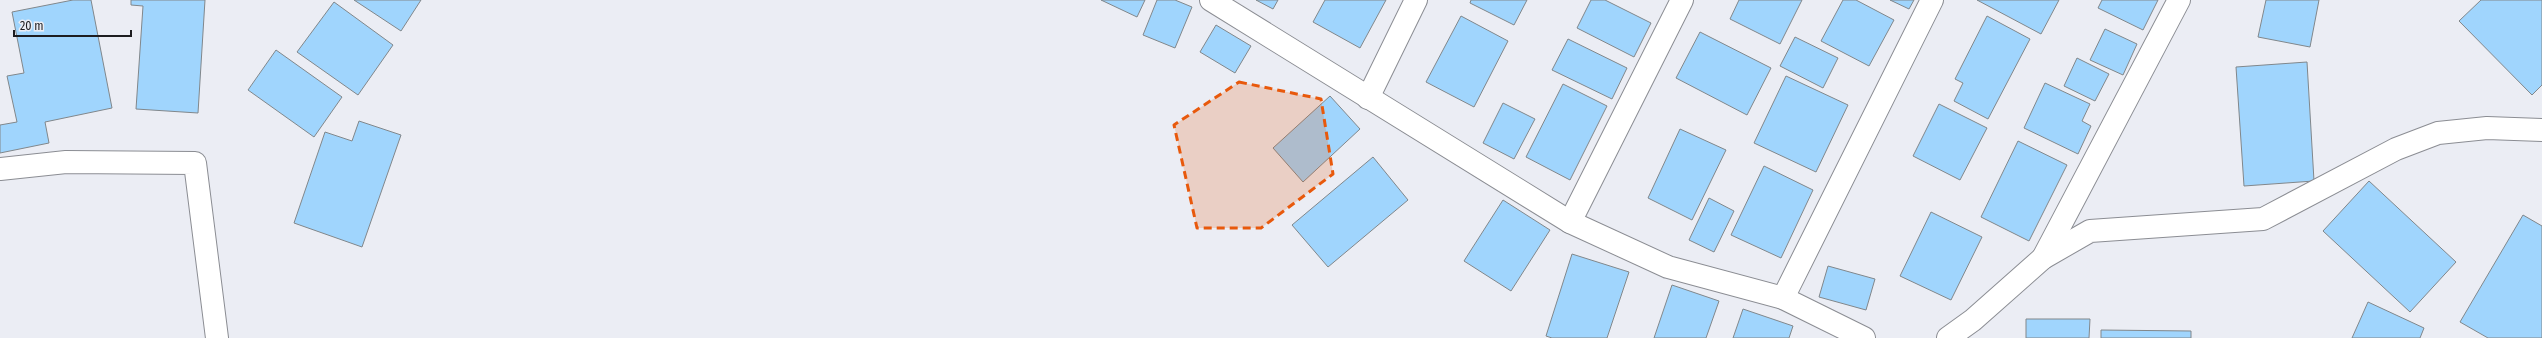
<svg xmlns="http://www.w3.org/2000/svg" width="2542" height="338" viewBox="0 0 2542 338" font-family="'Fira Sans Condensed',sans-serif">
<style>
.building{fill:#a0d5fd;stroke:#81878b}
.lines{fill:none;stroke-linecap:round;stroke-linejoin:round}
.lane-casing{stroke:#8b8d93;stroke-width:24}
.lane{stroke:#fff;stroke-width:22}
.marked{fill:#e8590c;fill-opacity:0.2;stroke:#e8590c;stroke-width:3;stroke-dasharray:8 5;stroke-linejoin:round}
</style>
<rect width="100%" height="100%" fill="#ebedf4"/>
<g class="building">
<polygon points="73,0 91,0 112,108 45,122 49,143 0,153 0,125 17,122 7,76 24,73 12,12"/>
<polygon points="131,0 205,0 198,113 136,109 143,6 131,5"/>
<polygon points="354,0 421,0 401,31"/>
<polygon points="1101,0 1145,0 1137,17"/>
<polygon points="1157,0 1175,0 1192,7 1175,48 1143,35"/>
<polygon points="1256,0 1278,0 1273,9"/>
<polygon points="1325,0 1386,0 1360,48 1313,22"/>
<polygon points="1471,0 1527,0 1514,25 1470,3"/>
<polygon points="1591,0 1605,0 1651,23 1634,57 1577,28"/>
<polygon points="1739,0 1802,0 1780,44 1730,19"/>
<polygon points="1843,0 1856,0 1894,20 1869,66 1821,41"/>
<polygon points="1890,0 1914,0 1909,9"/>
<polygon points="1977,0 2059,0 2041,34"/>
<polygon points="2102,0 2158,0 2143,30 2098,8"/>
<polygon points="2266,0 2319,0 2310,47 2258,37"/>
<polygon points="2481,0 2542,0 2542,85 2532,95 2459,21"/>
<polygon points="334,2 393,45 358,95 297,52"/>
<polygon points="1461,16 1508,41 1474,107 1426,82"/>
<polygon points="1987,16 2030,39 1988,119 1954,101 1963,83 1955,79"/>
<polygon points="1216,25 1251,46 1235,73 1200,52"/>
<polygon points="2105,29 2137,44 2123,75 2090,60"/>
<polygon points="1700,32 1771,68 1747,115 1676,78"/>
<polygon points="1795,37 1838,58 1823,88 1780,66"/>
<polygon points="1568,39 1627,68 1612,99 1552,70"/>
<polygon points="276,50 342,97 314,137 248,90"/>
<polygon points="2077,58 2109,74 2095,101 2064,86"/>
<polygon points="2307,62 2314,181 2244,186 2236,67"/>
<polygon points="1786,76 1848,105 1816,172 1754,143"/>
<polygon points="2045,83 2090,104 2082,121 2091,126 2078,154 2024,128"/>
<polygon points="1563,84 1607,106 1570,180 1526,157"/>
<polygon points="1330,96 1360,129 1303,182 1273,148"/>
<polygon points="1503,103 1535,119 1514,159 1483,143"/>
<polygon points="1939,104 1987,128 1960,180 1913,156"/>
<polygon points="359,121 401,135 362,247 294,223 325,132 352,141"/>
<polygon points="1680,129 1726,150 1692,220 1648,198"/>
<polygon points="2018,141 2067,165 2029,241 1981,217"/>
<polygon points="1373,157 1408,200 1328,267 1292,225"/>
<polygon points="1764,166 1813,190 1781,258 1731,235"/>
<polygon points="2369,181 2456,262 2410,312 2323,231"/>
<polygon points="1709,198 1734,211 1714,252 1689,240"/>
<polygon points="1503,200 1550,230 1511,291 1464,261"/>
<polygon points="1931,212 1982,237 1951,300 1900,276"/>
<polygon points="2523,215 2542,226 2542,338 2488,338 2460,322"/>
<polygon points="1572,254 1629,272 1607,338 1552,338 1546,336"/>
<polygon points="1828,266 1875,279 1866,310 1819,297"/>
<polygon points="1672,285 1719,301 1706,338 1654,338"/>
<polygon points="2368,302 2424,328 2420,338 2352,338"/>
<polygon points="1743,309 1793,326 1789,338 1733,338"/>
<polygon points="2026,319 2090,319 2089,338 2026,338"/>
<polygon points="2101,330 2191,331 2191,338 2101,338"/>
</g>
<g class="lines">
<defs>
<g id="lane">
<polyline points="1211,0 1570,222 1668,267 1783,298 1864,338"/>
<polyline points="1368,98 1416,0"/>
<polyline points="0,169 66,162 195,163 217,338"/>
<polyline points="1570,222 1682,0"/>
<polyline points="2043,258 2179,0"/>
<polyline points="1783,298 1932,0"/>
<polyline points="1948,338 1973,320 2043,258 2090,231 2263,219 2396,149 2438,133 2487,128 2542,130"/>
</g>
</defs>
<use href="#lane" class="lane-casing"/>
<use href="#lane" class="lane"/>
</g>
<path class="marked" d="M 1239,82 L 1321,99 L 1333,174 L 1261,228 L 1197,228 L 1174,125 Z"/>
<path d="M14 30v6h117v-6" fill="none" stroke="#1d1d20" stroke-width="2"/>
<text x="20" y="30" font-size="12" fill="#1d1d20" stroke="#ebedf4" stroke-width="3" paint-order="stroke">20 m</text>
</svg>
